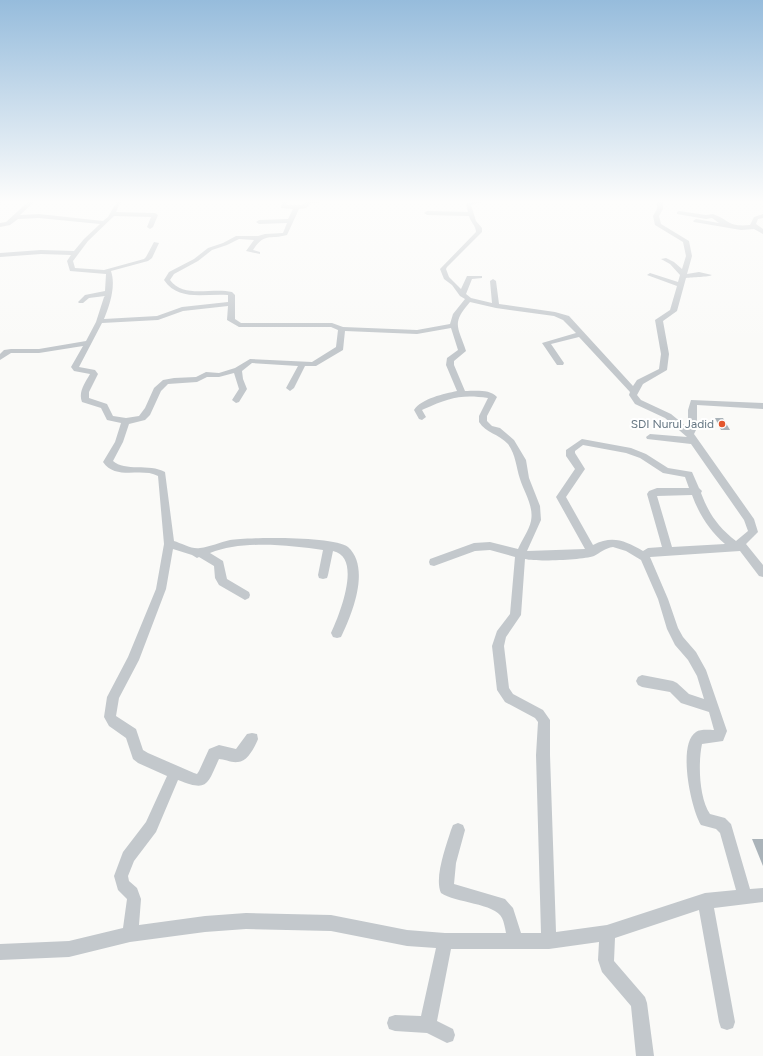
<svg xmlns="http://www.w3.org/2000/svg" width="763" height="1056" viewBox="0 0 763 1056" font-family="Figtree,sans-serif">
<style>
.building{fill:#aab3b9}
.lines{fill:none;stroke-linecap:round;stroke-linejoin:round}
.minor{fill:#c3c8cc;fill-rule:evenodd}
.poi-dot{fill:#e4572e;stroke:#fff;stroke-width:1.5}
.labels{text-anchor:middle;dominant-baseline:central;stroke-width:4;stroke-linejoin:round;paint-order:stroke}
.poi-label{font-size:12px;fill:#657683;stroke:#fff;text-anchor:end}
</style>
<rect width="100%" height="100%" fill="#fafaf8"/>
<g class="building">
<polygon points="715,418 723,418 730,430 721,430"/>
<polygon points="752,839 763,839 763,866"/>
</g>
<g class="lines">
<g class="minor">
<polygon points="0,201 4,201 0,203"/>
<path d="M 29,201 L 35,201 L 20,215 L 39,214 L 103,221 L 108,217 L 117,201 L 124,201 L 120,203 L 116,212 L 155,213 L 158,215 L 153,227 L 150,229 L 147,227 L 151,217 L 114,216 L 88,241 L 73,261 L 75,268 L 104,270 L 144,259 L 146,257 L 154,242 L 159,243 L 152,258 L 148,261 L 111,271 C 116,286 110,304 104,319 L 157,316 L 182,307 L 228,302 L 228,295 C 205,293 179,302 164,280 L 169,272 L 194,259 L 208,248 L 223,243 L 236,236 L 258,236 L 265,234 L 283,233 L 287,223 L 259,224 L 256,222 L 259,220 L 288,219 L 293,209 L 281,208 L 282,201 L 288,201 L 286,205 L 302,205 L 307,201 L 322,201 L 319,203 L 311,203 L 306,208 L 299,209 L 287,235 C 269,240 265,232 253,250 L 260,252 L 260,254 L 246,251 L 254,240 L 239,239 L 227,245 L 212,250 L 198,261 L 174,274 L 170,280 C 184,299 212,287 232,292 L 235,295 L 235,319 L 241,323 L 332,323 L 343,327 L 417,330 L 450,324 L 453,314 L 465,299 L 460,296 L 452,285 L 444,279 L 440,269 L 476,232 C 476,226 470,221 469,216 L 427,215 L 424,213 L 427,211 L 468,212 L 466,203 L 483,201 L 482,202 L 471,205 L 476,221 L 482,228 L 482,232 L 447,267 L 446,269 L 449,277 L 461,289 L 467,276 L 482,276 L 482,278 L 472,279 L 466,294 L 471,298 L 492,303 L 490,281 L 493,279 L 496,281 L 499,304 L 555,312 L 569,316 L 633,386 L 637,380 L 659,369 L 661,354 L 655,320 L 670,310 L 677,286 L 647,275 L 650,273 L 678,282 L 680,275 L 670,264 L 661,259 L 666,258 L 674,262 L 682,269 L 686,256 L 683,242 L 655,225 L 653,216 L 657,209 L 657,201 L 663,201 L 663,209 L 659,216 L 661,224 L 689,241 L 692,256 L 687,274 L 699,272 L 712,275 C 709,277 692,277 686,278 L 677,311 L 663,321 L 669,354 L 667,370 L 643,384 L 637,395 L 641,400 L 671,414 L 688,428 L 688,410 L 691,400 L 763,403 L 763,409 L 697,405 L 697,428 L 694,434 L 754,519 L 758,532 L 746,544 L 763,565 L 763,577 L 759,576 L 740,551 L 650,557 L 668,599 L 678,628 L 683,637 L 696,652 L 706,670 L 727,731 L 723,741 L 702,744 C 698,763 699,798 710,814 L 725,818 L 731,824 L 750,889 L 763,888 L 763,902 L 714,908 L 735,1022 L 733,1028 L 727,1030 L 721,1028 L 719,1022 L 699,910 L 615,938 L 614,961 L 645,997 L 647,1003 L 654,1056 L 636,1056 L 631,1006 L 602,972 L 598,960 L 599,942 L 549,949 L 451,949 L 437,1021 L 453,1029 L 455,1035 L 453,1041 L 447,1043 L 427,1033 L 395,1031 L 389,1029 L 387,1023 L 389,1017 L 395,1015 L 421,1016 L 436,948 L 407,946 L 331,931 L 246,929 L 205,932 L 130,942 L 69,957 L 0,960 L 0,944 L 69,941 L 123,928 L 127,899 L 118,890 L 114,876 L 123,852 L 146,822 L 167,776 L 138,763 L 133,759 L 126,738 L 109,726 L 104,717 L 107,697 L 128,657 L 156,589 L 164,544 L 158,476 C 141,467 116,481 103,462 L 115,442 L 121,423 L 107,420 L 101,408 L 82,402 C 78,392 85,383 90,374 L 74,371 L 71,367 L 83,346 L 39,353 L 11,353 L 0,360 L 0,354 L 4,350 L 11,349 L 39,349 L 86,341 L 96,322 L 104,297 L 105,296 L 89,298 L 83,303 L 79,303 L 78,302 L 85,295 L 105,291 L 106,274 L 70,271 L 67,261 L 71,255 L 41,254 L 0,257 L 0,253 L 41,250 L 74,251 L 84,239 L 100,224 L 39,218 L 18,219 L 10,225 L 0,227 L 0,223 L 6,222 ZM 470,302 L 496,308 L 554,316 L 563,320 L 576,333 L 542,343 L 557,365 L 563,365 L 564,363 L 551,344 L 579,337 L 630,392 L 629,395 L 635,404 L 665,418 L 687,437 L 650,434 L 646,437 L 647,439 L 691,444 L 744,520 L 748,531 L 736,541 C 718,527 709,514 701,493 L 702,491 L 699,488 L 692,472 L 668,468 L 646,454 L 631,448 L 582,439 L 566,450 L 566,456 L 575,469 L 556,497 L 585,549 L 527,551 L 541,520 L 540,506 L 529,478 L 526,460 L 514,440 L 500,428 L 492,426 L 487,421 L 487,416 L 497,397 C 490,389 475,391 465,391 L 454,365 L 454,361 L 466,351 C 458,326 451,324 470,302 ZM 228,306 L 227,320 L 239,327 L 331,327 L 338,330 L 336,347 L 312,362 L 250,359 L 235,368 L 219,373 L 206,372 L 196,377 L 174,378 L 163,380 L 154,388 L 145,408 L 139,416 L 126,418 L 113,416 L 107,404 L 89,398 L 89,392 L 98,374 L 95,370 L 79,367 L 102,323 L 158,320 L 183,311 ZM 451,328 L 458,350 L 447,358 L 446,365 L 457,391 C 444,394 422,398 414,410 L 419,419 L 422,420 L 426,417 L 422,410 L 424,409 C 449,398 461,394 488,398 L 479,416 L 479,422 C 486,433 499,434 508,444 C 516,455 516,467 520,479 C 524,492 534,506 531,521 C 529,530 522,540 518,549 L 490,542 L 474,543 L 430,559 L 429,562 L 430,565 L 434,566 L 475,551 L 490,550 L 515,557 L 510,614 L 497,631 L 492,646 L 497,690 L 505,702 L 535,718 L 538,722 L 536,755 L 541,933 L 521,933 L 513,908 L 505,899 L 454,884 L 456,863 L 465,830 L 463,825 L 458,823 L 453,825 L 451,830 C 446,846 434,878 441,893 C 455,903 495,903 502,918 C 504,922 505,928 506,933 L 445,933 L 407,930 L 331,915 L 246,913 L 205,916 L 139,925 L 141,899 L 137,888 L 129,881 L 128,876 L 134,861 L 156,832 L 178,780 C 208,792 207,785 219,759 C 224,759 232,763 238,762 C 247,762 255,747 258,739 L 257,734 L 252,733 L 247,734 L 236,749 L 219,745 L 209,749 L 199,771 L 197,774 L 194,773 L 148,753 L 143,750 L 136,729 L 116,716 L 119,698 L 139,660 L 166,589 L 173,549 L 192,555 L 197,558 L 199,557 L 214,566 L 215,578 L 219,585 L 245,600 L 249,598 L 250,595 L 249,592 L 227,579 L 223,561 L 210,553 C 243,540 289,545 323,550 L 318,575 L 319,578 L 323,579 L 327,578 L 328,575 L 333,551 C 363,557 339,616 331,633 L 333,637 L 337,638 L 341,637 C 352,614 371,568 348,547 C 335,536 248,537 230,540 C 220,542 210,547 200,548 C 193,550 181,543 174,541 L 165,472 C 149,463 125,472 113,461 L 123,442 L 129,424 L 145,420 L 150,415 L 161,391 L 168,384 L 197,382 L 207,377 L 219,377 L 234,373 L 239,389 L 232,400 L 236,403 L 239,402 L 247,389 L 243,379 L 242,371 L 252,363 L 298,366 L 286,388 L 290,391 L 294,388 L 305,366 L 316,366 L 343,350 L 345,331 L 417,334 ZM 583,445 L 626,453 L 640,458 L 663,473 L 685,477 L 689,488 L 657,488 L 649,491 L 647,494 L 662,547 L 648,548 L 643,551 C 625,541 613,535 593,545 L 566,497 L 585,469 L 575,453 L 575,451 ZM 692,495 C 699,514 709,530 725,544 L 672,547 L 657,496 ZM 613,547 L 626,551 L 641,560 L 658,599 L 667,629 L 675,645 L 688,660 L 697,676 L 704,699 L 689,694 L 677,683 L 673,681 L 642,675 L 638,677 L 636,681 L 638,685 L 642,687 L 670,692 L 681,703 L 709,712 L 714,730 C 709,730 700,729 696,732 C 677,744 691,809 701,825 L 716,829 L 720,833 L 736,890 L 705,893 L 607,925 L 556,932 L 550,755 L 550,720 L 543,710 L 513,694 L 509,688 L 504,646 L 506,637 L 521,615 L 525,559 C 537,562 582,560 594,556 C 600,553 605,548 613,547 Z"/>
<path d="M 679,211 L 706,215 L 713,214 C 731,221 728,227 750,225 L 754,217 L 763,214 L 763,218 L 758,219 L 756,224 L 763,229 L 763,234 L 754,229 L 741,230 L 694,222 L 693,221 L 696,219 L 719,223 L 712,218 L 706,219 L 677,214 L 677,212 Z"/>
</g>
</g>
<linearGradient id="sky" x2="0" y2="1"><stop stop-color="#96bcdc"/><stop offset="0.58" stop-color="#fdfdfc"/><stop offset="1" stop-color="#fdfdfc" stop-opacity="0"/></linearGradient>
<rect width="763" height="348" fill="url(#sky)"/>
<circle class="poi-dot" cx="722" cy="424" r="4"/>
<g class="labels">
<g class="poi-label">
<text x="714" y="424">SDI Nurul Jadid</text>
</g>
</g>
</svg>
